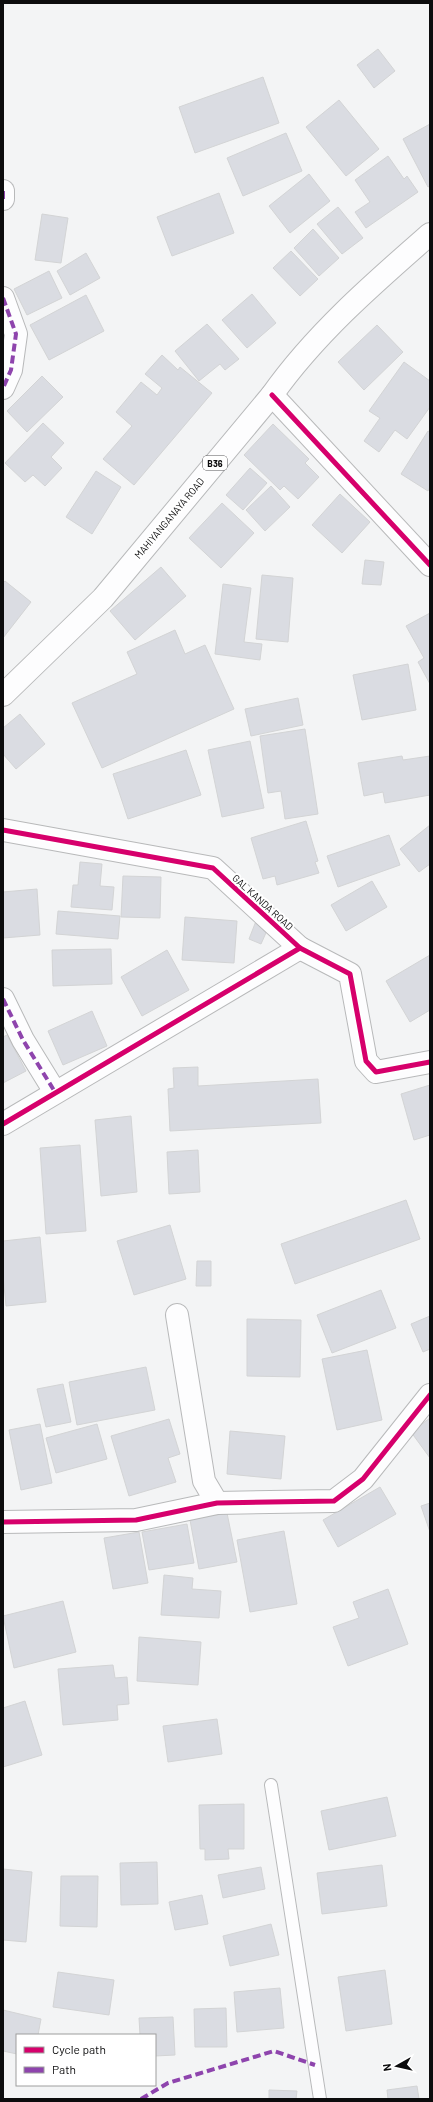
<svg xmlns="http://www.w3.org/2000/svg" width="433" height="2102" viewBox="0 0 433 2102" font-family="Barlow,sans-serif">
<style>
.building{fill:#dadce2;stroke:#d3d4d5}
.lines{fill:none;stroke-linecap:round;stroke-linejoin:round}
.service-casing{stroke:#b8b9ba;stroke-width:14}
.minor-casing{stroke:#b8b9ba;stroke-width:24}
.primary-casing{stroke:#b8b9ba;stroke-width:24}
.service{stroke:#fdfdfe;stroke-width:12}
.minor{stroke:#fdfdfe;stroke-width:22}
.primary{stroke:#fdfdfe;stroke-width:22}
.quiet{stroke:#8e44ad;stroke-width:4;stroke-dasharray:8 4;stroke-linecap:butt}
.cycleway-casing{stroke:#fff;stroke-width:8}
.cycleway{stroke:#d6006c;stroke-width:5}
.labels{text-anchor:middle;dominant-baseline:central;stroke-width:4;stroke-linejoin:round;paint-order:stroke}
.shield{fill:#fff;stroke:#555556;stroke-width:1}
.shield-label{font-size:9px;font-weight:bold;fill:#0c0c0d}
.street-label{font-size:10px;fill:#0c0c0d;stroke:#fff}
</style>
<rect width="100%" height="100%" fill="#f3f4f5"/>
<g class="building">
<polygon points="378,49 395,71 374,88 357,65"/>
<polygon points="263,77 279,123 195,153 179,107"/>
<polygon points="339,100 379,149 346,176 306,127"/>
<polygon points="430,124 430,186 428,187 403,139"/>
<polygon points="286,133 302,171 243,196 227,158"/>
<polygon points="388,156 404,179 407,176 418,192 366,228 355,212 370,202 355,180"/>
<polygon points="309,174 330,201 290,233 269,206"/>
<polygon points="219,193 234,233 172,256 157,217"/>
<polygon points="338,207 363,238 342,254 317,224"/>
<polygon points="42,214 68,218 61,263 35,260"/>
<polygon points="313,229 339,258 319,276 294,248"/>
<polygon points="291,251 318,279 300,296 273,268"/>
<polygon points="86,253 100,278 70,295 57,271"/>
<polygon points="49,271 62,298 27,315 14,289"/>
<polygon points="252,294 276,323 247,348 222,320"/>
<polygon points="86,295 104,331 49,360 30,325"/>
<polygon points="207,324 239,359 225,370 220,364 199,381 175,351"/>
<polygon points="377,325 403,352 364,390 338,362"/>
<polygon points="162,355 178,370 180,367 212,393 134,485 103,459 132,426 116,412 141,382 157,395 162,388 145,374"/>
<polygon points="404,362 430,381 430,407 407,439 395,430 379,452 364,441 380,418 369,411"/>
<polygon points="42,376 63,397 27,432 7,411"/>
<polygon points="43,423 64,443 51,457 62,468 45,486 33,475 25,482 5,463"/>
<polygon points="273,424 309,459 305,463 319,477 298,499 284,486 280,490 244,455"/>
<polygon points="428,431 430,432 430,487 428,491 401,474"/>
<polygon points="250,468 267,483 243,510 226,495"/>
<polygon points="96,471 121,487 92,534 66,517"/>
<polygon points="271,486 290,507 265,531 246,510"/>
<polygon points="340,494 370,522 342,553 312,525"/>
<polygon points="222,503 254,533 221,568 189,538"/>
<polygon points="365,560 384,562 381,585 362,584"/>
<polygon points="161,567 186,596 135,640 110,611"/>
<polygon points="262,575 293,578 288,642 256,639"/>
<polygon points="5,581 31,602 3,638 3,583"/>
<polygon points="223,584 251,588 244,642 262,644 260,660 215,654"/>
<polygon points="430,613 430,684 418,662 424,658 406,626"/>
<polygon points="175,630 185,654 205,645 234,709 102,768 72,703 137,674 127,652"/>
<polygon points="408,664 416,710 362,720 353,675"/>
<polygon points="298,698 303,725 251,736 245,709"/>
<polygon points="20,714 45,744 16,769 3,754 3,728"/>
<polygon points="305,729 318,814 285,819 281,791 268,793 260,736"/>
<polygon points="250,741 264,808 222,817 208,750"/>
<polygon points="186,750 201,795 128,819 113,774"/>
<polygon points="402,756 403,760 430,756 430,795 385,803 383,792 364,796 358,763"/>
<polygon points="306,821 318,861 315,862 319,873 277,885 275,876 263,879 251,838"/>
<polygon points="430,825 430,864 419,872 400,849"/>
<polygon points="389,835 400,865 338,887 327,856"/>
<polygon points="80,862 102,864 100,886 114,887 112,910 71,907 73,885 78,885"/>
<polygon points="123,876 161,877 160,918 121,917"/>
<polygon points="372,881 387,907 346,931 331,905"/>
<polygon points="37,889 40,935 3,938 3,892"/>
<polygon points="58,911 120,916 118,939 56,934"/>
<polygon points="185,917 237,921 234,963 182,960"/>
<polygon points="256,921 269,926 261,944 249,939"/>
<polygon points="111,949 112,984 53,986 52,950"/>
<polygon points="167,950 189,990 142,1016 121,977"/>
<polygon points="430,955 430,1010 410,1022 386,981"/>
<polygon points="92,1011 107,1046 63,1065 48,1031"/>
<polygon points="7,1035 26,1071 3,1083 3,1037"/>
<polygon points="198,1067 198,1086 318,1079 321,1123 170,1131 168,1089 174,1088 173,1068"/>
<polygon points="430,1085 430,1135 414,1140 401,1094"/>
<polygon points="131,1116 137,1192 101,1196 95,1120"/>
<polygon points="80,1145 86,1231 46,1234 40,1148"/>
<polygon points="198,1150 200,1192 169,1194 167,1152"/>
<polygon points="406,1200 420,1239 295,1284 281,1244"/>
<polygon points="170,1225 186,1279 134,1295 117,1241"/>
<polygon points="40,1237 46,1302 6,1306 3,1275 3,1241"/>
<polygon points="197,1261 211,1261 211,1286 196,1286"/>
<polygon points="381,1290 396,1328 332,1353 317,1315"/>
<polygon points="430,1316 430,1349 423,1352 411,1324"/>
<polygon points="247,1319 301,1320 300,1377 247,1376"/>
<polygon points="367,1350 382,1420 337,1430 322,1359"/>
<polygon points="146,1367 155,1410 77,1425 69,1382"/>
<polygon points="63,1384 71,1422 46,1427 37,1389"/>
<polygon points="430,1418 430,1458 411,1432"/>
<polygon points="169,1419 180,1454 168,1458 176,1482 129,1496 111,1436"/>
<polygon points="40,1424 52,1483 21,1490 9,1430"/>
<polygon points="97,1424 107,1459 56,1473 46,1438"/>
<polygon points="230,1431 285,1436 281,1479 227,1474"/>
<polygon points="380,1487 396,1514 338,1547 323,1520"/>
<polygon points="430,1503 430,1532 421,1506"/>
<polygon points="227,1513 237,1562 199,1569 190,1520"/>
<polygon points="187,1524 194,1563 149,1570 142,1532"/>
<polygon points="284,1531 297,1604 250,1612 237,1540"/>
<polygon points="139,1532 148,1583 113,1589 104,1538"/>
<polygon points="164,1575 193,1578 192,1589 221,1591 219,1618 161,1615"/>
<polygon points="388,1589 408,1644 348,1666 333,1627 359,1618 353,1602"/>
<polygon points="63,1601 76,1652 14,1668 3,1616"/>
<polygon points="139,1637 201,1642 198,1685 137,1681"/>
<polygon points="113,1665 115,1678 127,1677 129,1704 117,1705 118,1720 63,1725 58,1669"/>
<polygon points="25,1701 42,1755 3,1767 3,1708"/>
<polygon points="217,1719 222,1754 168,1762 163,1726"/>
<polygon points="387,1797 396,1836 329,1850 321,1811"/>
<polygon points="244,1804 244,1849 228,1849 229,1859 205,1860 205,1849 200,1849 199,1805"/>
<polygon points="157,1862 158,1904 121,1905 120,1863"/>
<polygon points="382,1865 387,1906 322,1914 317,1873"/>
<polygon points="261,1867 265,1889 223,1898 218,1875"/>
<polygon points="3,1869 32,1872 26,1942 3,1940"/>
<polygon points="61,1876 98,1876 97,1927 60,1926"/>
<polygon points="202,1895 208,1924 175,1930 169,1902"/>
<polygon points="271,1924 279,1955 230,1966 223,1936"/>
<polygon points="385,1970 392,2024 346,2031 338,1977"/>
<polygon points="58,1972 114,1980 109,2015 53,2007"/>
<polygon points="280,1988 284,2028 237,2032 234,1992"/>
<polygon points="226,2008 227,2047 195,2047 194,2009"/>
<polygon points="3,2010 41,2019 38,2035 17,2035 17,2054 3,2051"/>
<polygon points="173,2017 175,2055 155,2056 155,2035 140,2035 139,2018"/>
<polygon points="417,2086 419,2099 388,2099 387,2090"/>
<polygon points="269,2090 297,2091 296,2099 269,2099"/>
</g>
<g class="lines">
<defs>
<polyline id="service" points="271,1785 320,2099"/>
<g id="minor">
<polyline points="3,191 3,199"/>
<polyline points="3,298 16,334 11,370 3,388"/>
<polyline points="272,395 430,565"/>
<polyline points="3,830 213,868 300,948 350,974 366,1061 376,1072 430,1062"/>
<polyline points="3,999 23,1040 55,1092"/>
<polyline points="3,1124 300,948"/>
<polyline points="177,1315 204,1481 217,1503"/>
<polyline points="3,1522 136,1520 217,1503 334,1501 363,1479 430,1395"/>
</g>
<path id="primary" d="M 3,695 L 103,598 L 272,395 C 315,334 374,283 430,234"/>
</defs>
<use href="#service" class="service-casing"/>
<use href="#minor" class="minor-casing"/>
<use href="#primary" class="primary-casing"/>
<use href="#service" class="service"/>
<use href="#minor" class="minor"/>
<use href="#primary" class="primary"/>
<g class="quiet">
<polyline points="3,191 3,199"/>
<polyline points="3,298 16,334 11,370 3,388"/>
<polyline points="3,999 23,1040 55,1092"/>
<polyline points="141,2099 168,2083 274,2051 315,2065"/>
</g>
<defs>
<g id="cycleway">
<polyline points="272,395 430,565"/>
<polyline points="3,830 213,868 300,948 350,974 366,1061 376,1072 430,1062"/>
<polyline points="3,1124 300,948"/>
<polyline points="3,1522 136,1520 217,1503 334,1501 363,1479 430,1395"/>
</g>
</defs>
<use href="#cycleway" class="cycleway-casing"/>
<use href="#cycleway" class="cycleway"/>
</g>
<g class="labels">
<rect class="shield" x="203" y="456" width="24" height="14" rx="3"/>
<g class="shield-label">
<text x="215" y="463">B36</text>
</g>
<g class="street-label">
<text transform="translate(169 518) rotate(-50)">MAHIYANGANAYA ROAD</text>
<text transform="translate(263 902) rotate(42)">GAL KANDA ROAD</text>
</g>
</g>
<rect width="433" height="2102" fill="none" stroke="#0c0c0d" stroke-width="8"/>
<rect x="16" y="2034" width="140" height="52" fill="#ffffff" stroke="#9e9e9e"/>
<rect x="24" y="2047" width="20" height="6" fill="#d6006c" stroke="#9e9e9e"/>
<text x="52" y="2054" font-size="12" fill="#0c0c0d">Cycle path</text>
<rect x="24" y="2067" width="20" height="6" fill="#8e44ad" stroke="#9e9e9e"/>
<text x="52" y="2074" font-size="12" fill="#0c0c0d">Path</text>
<g transform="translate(397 2066) rotate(262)" stroke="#ffffff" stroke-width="3" paint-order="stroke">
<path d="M0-3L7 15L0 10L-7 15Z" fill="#0c0c0d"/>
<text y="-6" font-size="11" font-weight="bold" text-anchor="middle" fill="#0c0c0d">N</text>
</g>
</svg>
